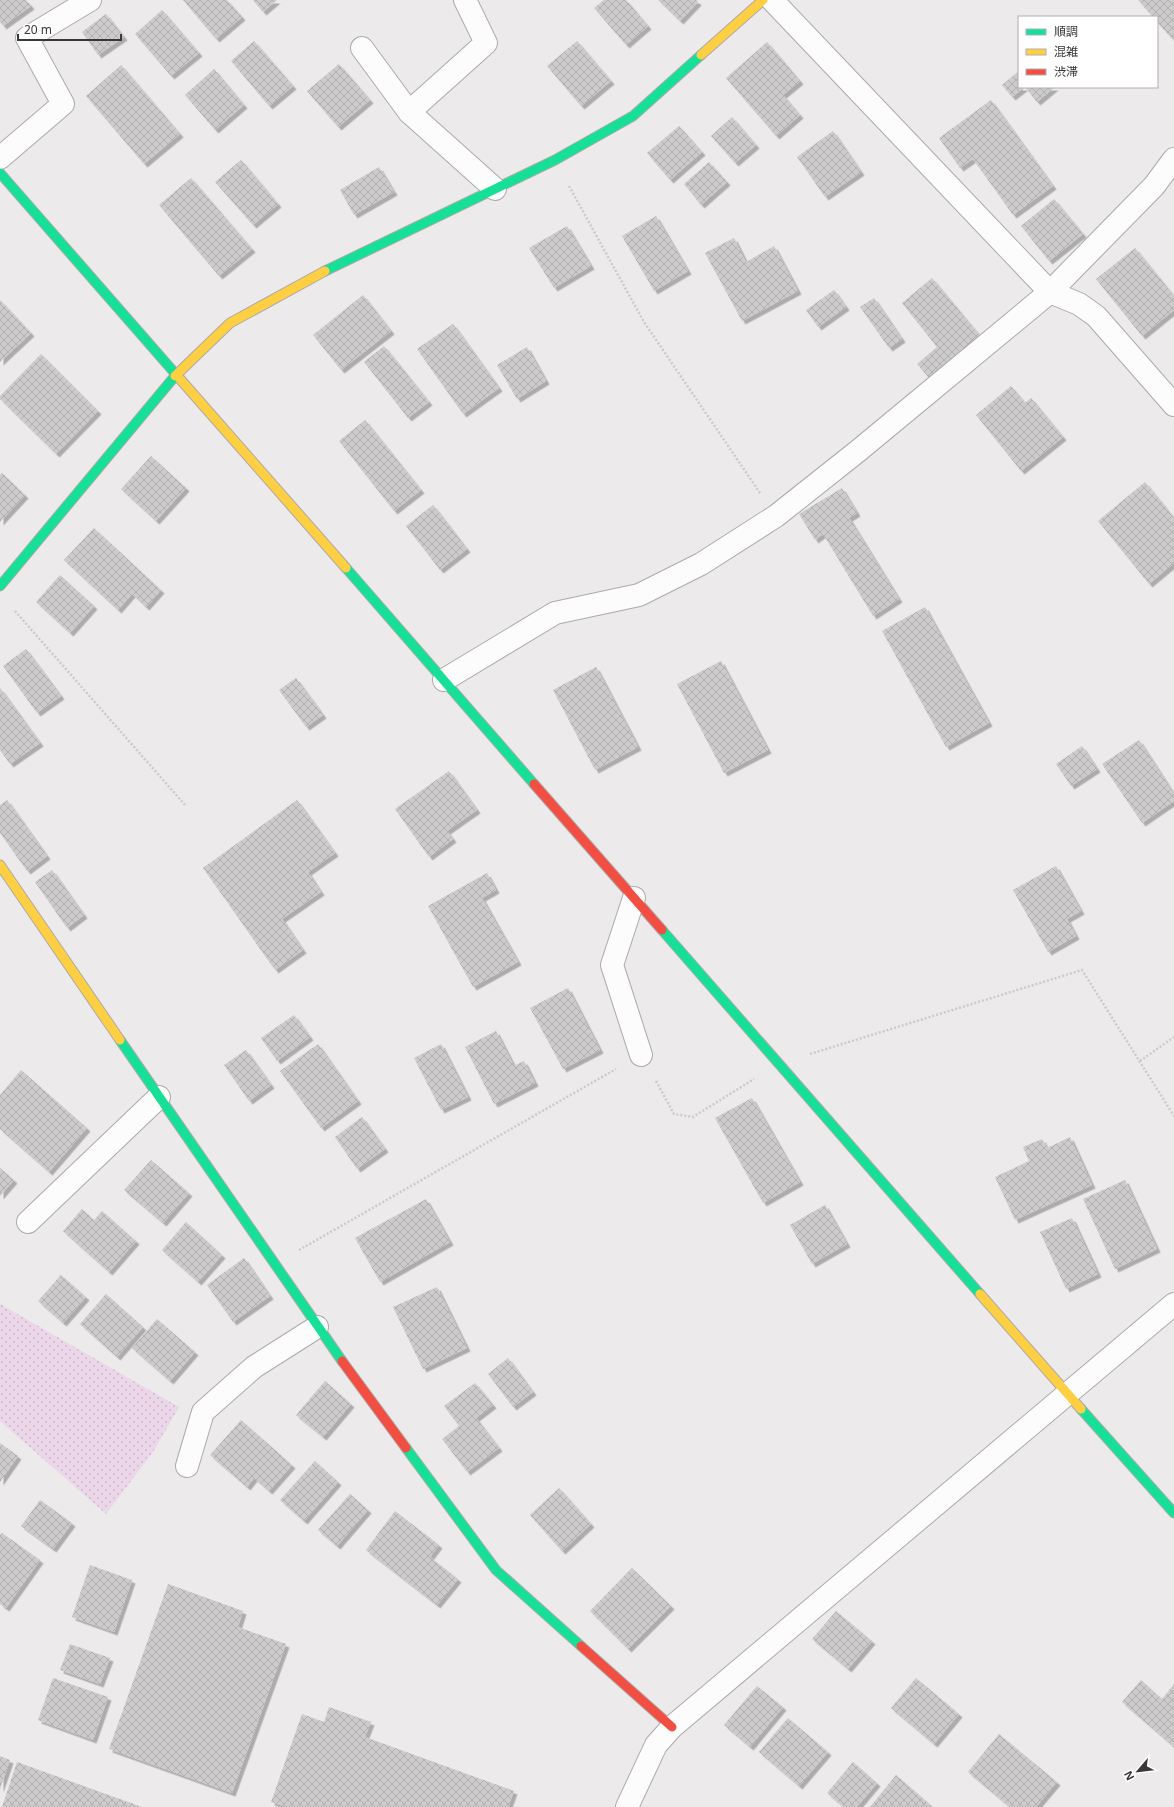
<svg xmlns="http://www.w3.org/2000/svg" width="1174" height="1807" viewBox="0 0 1174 1807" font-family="'Noto Sans','Noto Sans JP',sans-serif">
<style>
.garden{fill:url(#garden-dots)}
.building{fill:url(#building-cross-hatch);filter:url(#shadow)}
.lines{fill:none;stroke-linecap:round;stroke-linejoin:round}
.street-casing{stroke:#acaaab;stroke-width:24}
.fast-casing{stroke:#acaaab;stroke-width:11}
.slow-casing{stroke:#acaaab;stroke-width:11}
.jam-casing{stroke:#acaaab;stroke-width:11}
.path{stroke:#cccbcc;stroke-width:2.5;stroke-dasharray:2 2;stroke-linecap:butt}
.street{stroke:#fcfcfc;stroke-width:22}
.fast{stroke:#16e098;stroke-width:9}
.slow{stroke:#ffcf43;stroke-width:9}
.jam{stroke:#f24e42;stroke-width:9}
</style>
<defs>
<pattern id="garden-dots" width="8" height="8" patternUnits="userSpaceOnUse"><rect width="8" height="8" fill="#ecd6e9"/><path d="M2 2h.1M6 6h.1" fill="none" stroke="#cbb8c9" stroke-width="1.8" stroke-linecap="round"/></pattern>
<pattern id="building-cross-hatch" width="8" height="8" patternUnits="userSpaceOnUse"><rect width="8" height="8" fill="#cdcbcc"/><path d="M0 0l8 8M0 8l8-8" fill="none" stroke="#b1afb0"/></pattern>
<filter id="shadow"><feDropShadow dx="3.5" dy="3.5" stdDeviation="0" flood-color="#0004"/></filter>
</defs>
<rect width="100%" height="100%" fill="#eceaeb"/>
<polygon class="garden" points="0,1304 179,1407 153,1452 106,1514 0,1421"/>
<g class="building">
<polygon points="0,0 26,0 31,6 3,26 0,22"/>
<polygon points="183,0 227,0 242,17 216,39"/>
<polygon points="253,0 277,0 263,12"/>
<polygon points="604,0 626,0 648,26 626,45 594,8"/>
<polygon points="658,0 696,0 698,2 680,21"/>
<polygon points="1138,0 1174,0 1174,41 1157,22 1157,17 1153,17"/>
<polygon points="162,10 199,53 171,76 135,34"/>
<polygon points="106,14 124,37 98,55 82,32"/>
<polygon points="254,41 293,86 269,106 231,61"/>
<polygon points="577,41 611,81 581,106 547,66"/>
<polygon points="767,42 800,81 783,95 800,115 776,136 726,78"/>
<polygon points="339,64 370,100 338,127 307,91"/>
<polygon points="121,65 180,134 144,164 86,96"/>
<polygon points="214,69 244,105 215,130 185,95"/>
<polygon points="1019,71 1019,87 1055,87 1037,102 1025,87 1012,97 1002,85"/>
<polygon points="991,100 1053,186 1013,215 973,159 960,168 939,138"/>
<polygon points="732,117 756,145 735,163 711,136"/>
<polygon points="679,126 702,152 670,180 647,153"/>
<polygon points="833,131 861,172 825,197 797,157"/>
<polygon points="241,160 278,204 253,225 215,182"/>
<polygon points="709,162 727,182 701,205 684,184"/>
<polygon points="379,167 394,192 354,215 340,190"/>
<polygon points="191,178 252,249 219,276 159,205"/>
<polygon points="1054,199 1083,234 1049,261 1021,226"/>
<polygon points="656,216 688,271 654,291 622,236"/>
<polygon points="567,226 591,266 554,288 529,248"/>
<polygon points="734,238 746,262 774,246 798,291 742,321 705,253"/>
<polygon points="1135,248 1174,296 1174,310 1142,336 1096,279"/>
<polygon points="932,278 981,337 930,379 917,364 937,347 902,303"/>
<polygon points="834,290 846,307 818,327 806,310"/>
<polygon points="363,295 391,331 341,370 313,335"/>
<polygon points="874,298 902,339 889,348 860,307"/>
<polygon points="0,300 31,333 0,362"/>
<polygon points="453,324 499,388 463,414 417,349"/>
<polygon points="384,346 429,402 408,418 364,362"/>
<polygon points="527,347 546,381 517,399 497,365"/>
<polygon points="41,354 98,411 56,454 0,399 0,396"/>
<polygon points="1011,386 1025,403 1031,398 1063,437 1021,471 976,415"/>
<polygon points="365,420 421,490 394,511 339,441"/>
<polygon points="151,456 186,488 156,521 121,489"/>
<polygon points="2,473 25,495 0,522 0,475"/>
<polygon points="1145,482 1174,518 1174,563 1149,584 1098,521"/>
<polygon points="842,488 857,513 849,518 899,599 873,616 823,534 815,540 799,514"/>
<polygon points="433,505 467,549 440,570 406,526"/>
<polygon points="94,528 161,590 146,607 132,594 118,610 64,560"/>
<polygon points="60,575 94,606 70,633 36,602"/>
<polygon points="925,607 989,723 946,747 882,631"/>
<polygon points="26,649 61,696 37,713 3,666"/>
<polygon points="721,661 768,750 724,773 677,684"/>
<polygon points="596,667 638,747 595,770 553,690"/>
<polygon points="296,678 323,715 306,727 279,690"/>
<polygon points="0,688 40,743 10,764 0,750"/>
<polygon points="1139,740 1174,794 1174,801 1142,823 1102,764"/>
<polygon points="1082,746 1097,769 1071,786 1056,764"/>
<polygon points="449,771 477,810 447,831 453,839 429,857 395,809"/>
<polygon points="7,800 47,856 27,871 0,833 0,805"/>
<polygon points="297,800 335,853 308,872 321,892 282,919 303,950 275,970 203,868"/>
<polygon points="1056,866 1081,911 1067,919 1076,936 1048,952 1013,890"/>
<polygon points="52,870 84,915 67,928 35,882"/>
<polygon points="487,873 496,890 482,898 518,962 473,987 428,906"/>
<polygon points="568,988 600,1050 563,1069 530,1008"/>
<polygon points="294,1015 310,1037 277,1061 261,1038"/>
<polygon points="496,1031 514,1066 524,1061 535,1083 494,1104 465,1047"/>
<polygon points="318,1044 358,1101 321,1128 280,1071"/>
<polygon points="441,1044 468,1097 441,1110 414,1058"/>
<polygon points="246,1050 271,1085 249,1101 224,1065"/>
<polygon points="21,1070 87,1128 49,1172 0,1129 0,1095"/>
<polygon points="752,1098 800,1182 763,1203 715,1118"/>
<polygon points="362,1117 385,1149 357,1169 335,1137"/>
<polygon points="1070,1137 1092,1185 1015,1220 995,1177 1029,1161 1023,1147 1042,1139 1047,1148"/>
<polygon points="151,1160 189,1193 163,1223 124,1190"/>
<polygon points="0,1168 14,1180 0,1196"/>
<polygon points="1125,1180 1157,1249 1115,1269 1083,1199"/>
<polygon points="426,1199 450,1242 380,1282 355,1238"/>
<polygon points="825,1205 847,1244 812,1264 790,1225"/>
<polygon points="82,1209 94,1220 102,1211 136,1241 109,1272 63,1231"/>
<polygon points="1072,1218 1098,1274 1066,1289 1040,1232"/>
<polygon points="186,1222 222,1255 198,1282 162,1250"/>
<polygon points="244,1258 270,1296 233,1322 207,1285"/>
<polygon points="61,1275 86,1297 63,1323 38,1301"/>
<polygon points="437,1287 467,1348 423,1369 393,1307"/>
<polygon points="106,1294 143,1327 117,1357 80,1324"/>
<polygon points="157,1319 195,1352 170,1381 132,1348"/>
<polygon points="508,1358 533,1392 513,1407 488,1374"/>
<polygon points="325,1381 351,1404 323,1437 296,1415"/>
<polygon points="475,1383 493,1405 476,1418 499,1448 467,1472 442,1439 459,1426 444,1406"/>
<polygon points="241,1420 292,1465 269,1491 254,1478 247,1487 210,1455"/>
<polygon points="0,1443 18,1456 0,1482"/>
<polygon points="315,1461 338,1482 304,1521 280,1500"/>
<polygon points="559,1488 591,1524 562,1551 530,1515"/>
<polygon points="350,1494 368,1510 337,1546 318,1530"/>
<polygon points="40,1500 72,1523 53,1549 21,1526"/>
<polygon points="395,1511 439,1545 430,1557 458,1579 437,1605 366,1550"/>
<polygon points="2,1533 40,1560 6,1608 0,1604 0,1535"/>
<polygon points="90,1565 132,1580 114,1632 72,1617"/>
<polygon points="632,1568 671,1606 628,1649 590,1611"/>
<polygon points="168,1584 243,1611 238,1627 286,1644 232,1793 109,1749"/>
<polygon points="836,1611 872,1641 848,1669 812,1639"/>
<polygon points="70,1644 110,1658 100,1684 60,1670"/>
<polygon points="53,1678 108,1697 93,1740 38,1720"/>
<polygon points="916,1678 959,1714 934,1744 891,1708"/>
<polygon points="1141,1680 1162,1699 1174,1684 1174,1747 1122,1702"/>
<polygon points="757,1686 783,1707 750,1747 724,1725"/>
<polygon points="329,1707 371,1722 365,1737 514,1791 508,1807 286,1807 271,1802 302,1714 324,1722"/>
<polygon points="788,1718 828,1752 799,1786 759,1752"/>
<polygon points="999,1734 1057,1782 1036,1807 1010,1807 968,1772"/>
<polygon points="0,1756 10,1760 0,1789"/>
<polygon points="17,1762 142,1807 2,1807"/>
<polygon points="853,1762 877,1783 857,1807 844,1807 827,1793"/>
<polygon points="896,1775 933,1807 870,1807"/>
</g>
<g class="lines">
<defs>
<g id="street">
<polyline points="772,0 1050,292 1079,304 1096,316 1174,405"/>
<polyline points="362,48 409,112 495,189"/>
<polyline points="409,112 486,43 465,0"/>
<polyline points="0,158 63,104 27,38 90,0"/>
<polyline points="444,680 555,613 639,595 701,564 776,516 858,451 1050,292 1154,186 1174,159"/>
<polyline points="634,898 612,965 641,1055"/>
<polyline points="28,1222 159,1097"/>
<polyline points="187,1466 203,1412 254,1367 317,1327"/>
<polyline points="627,1807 656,1745 672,1727 1174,1304"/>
</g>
<g id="fast">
<polyline points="0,173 180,379"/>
<polyline points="325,271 555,160 633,116 701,55"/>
<polyline points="346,568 534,784"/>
<polyline points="0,586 175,376"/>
<polyline points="662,930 980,1294"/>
<polyline points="120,1040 342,1361"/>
<polyline points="1081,1409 1174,1513"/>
<polyline points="406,1448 496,1570 581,1646"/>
</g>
<g id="slow">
<polyline points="701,55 763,0"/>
<polyline points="175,376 230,323 325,271"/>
<polyline points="180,379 346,568"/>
<polyline points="0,865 120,1040"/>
<polyline points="980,1294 1081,1409"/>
</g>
<g id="jam">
<polyline points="534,784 662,930"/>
<polyline points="342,1361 406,1448"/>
<polyline points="581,1646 672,1727"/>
</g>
</defs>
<use href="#street" class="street-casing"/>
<use href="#fast" class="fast-casing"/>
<use href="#slow" class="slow-casing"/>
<use href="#jam" class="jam-casing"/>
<g class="path">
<polyline points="569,186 644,322 760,493"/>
<polyline points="15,611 185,805"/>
<polyline points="810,1054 1082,970 1174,1116"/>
<polyline points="1140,1061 1174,1037"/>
<polyline points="656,1081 674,1114 693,1117 754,1079"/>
<polyline points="299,1250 616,1069"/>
</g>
<use href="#street" class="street"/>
<use href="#fast" class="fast"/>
<use href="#slow" class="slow"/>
<use href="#jam" class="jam"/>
</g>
<rect x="1018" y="16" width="140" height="72" fill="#ffffff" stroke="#b0afaf"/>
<rect x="1026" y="29" width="20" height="6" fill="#16e098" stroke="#b0afaf"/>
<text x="1054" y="36" font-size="12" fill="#393738">順調</text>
<rect x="1026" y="49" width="20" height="6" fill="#ffcf43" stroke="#b0afaf"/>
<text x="1054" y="56" font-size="12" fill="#393738">混雑</text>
<rect x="1026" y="69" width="20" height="6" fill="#f24e42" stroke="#b0afaf"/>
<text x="1054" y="76" font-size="12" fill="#393738">渋滞</text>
<g transform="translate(1138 1771) rotate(242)" stroke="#ffffff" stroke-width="3" paint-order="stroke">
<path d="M0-3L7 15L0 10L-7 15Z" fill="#393738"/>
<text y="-6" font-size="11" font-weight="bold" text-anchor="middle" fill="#393738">N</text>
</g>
<path d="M18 34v6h103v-6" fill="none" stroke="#393738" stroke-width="2"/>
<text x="24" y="34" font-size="12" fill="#393738" stroke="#ffffff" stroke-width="3" paint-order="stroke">20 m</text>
</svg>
